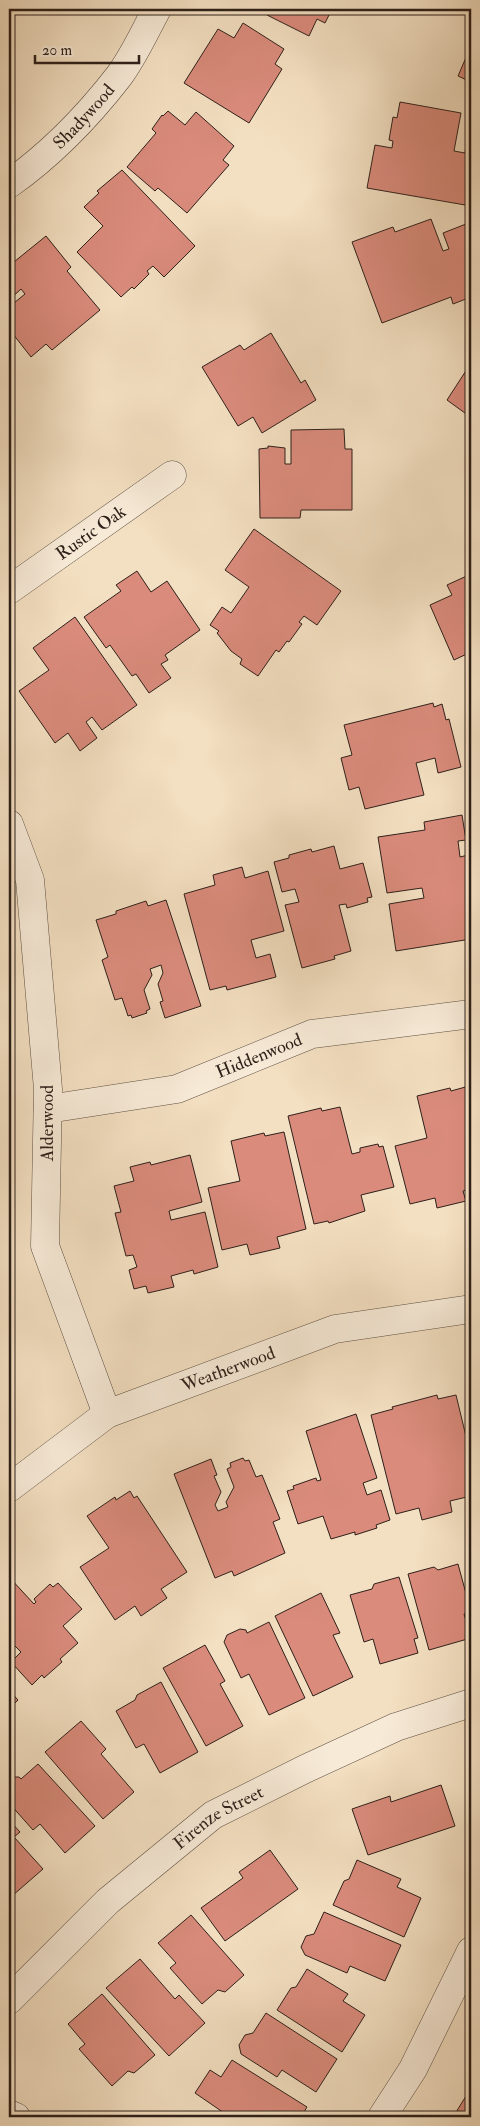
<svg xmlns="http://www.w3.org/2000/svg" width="480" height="2126" viewBox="0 0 480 2126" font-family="'IM FELL Double Pica',serif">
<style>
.building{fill:#da8b7c;stroke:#2e201a}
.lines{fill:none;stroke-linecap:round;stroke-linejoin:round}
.minor-casing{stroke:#5f5044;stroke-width:29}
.minor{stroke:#f7ead7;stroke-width:28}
.labels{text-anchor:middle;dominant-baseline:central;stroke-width:4.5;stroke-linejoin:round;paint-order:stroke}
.street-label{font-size:18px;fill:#2e201a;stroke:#f7ead7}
</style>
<rect width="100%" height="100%" fill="#f3dfc1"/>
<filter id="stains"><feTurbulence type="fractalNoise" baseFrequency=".004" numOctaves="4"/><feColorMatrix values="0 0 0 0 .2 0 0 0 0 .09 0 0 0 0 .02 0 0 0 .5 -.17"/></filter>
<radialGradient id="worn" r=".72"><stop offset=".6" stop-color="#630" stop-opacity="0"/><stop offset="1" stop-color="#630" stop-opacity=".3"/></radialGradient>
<g class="building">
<polygon points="270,9 332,9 325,23 317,19 309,36 267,15"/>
<polygon points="243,23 284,49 275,64 282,69 249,123 184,83 218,29 234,38"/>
<polygon points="471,46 471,82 458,76"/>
<polygon points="400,102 461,113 454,151 465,153 468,134 471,134 471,206 367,188 375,145 392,148 393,141 389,140 393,117 397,118"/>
<polygon points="168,111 185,125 196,112 234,146 223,160 229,165 187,213 158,188 155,191 127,167 156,133 152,129 162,115 163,116"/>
<polygon points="122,170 195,246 164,277 153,266 147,271 149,274 134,289 132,287 121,297 77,252 103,226 84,207 99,193 97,191"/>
<polygon points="431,219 443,251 449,249 443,233 466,224 471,238 471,297 453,304 451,297 382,323 352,242 393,227 395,232"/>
<polygon points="46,236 71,267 67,271 100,310 52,350 46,344 31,357 9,329 9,307 25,294 21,289 9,300 9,266"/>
<polygon points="271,333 301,383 305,380 316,400 262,433 253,417 238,426 202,367 240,345 244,350"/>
<polygon points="471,363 471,413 469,416 447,400"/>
<polygon points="9,364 14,371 9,376"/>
<polygon points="344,429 345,449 352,449 352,510 301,510 300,518 260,518 259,449 268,448 268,446 285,448 285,464 291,464 291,430"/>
<polygon points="254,529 341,591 317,625 304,616 299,622 302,624 289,642 287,641 279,652 276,650 258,676 240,664 242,659 231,651 217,633 219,631 210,625 222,607 231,613 249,587 225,570"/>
<polygon points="137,571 151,592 167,581 200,630 165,655 168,660 161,664 171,678 149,693 136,674 132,676 110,645 106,648 84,617 121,591 116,585"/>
<polygon points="471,574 471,652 454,660 430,605 452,595 447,585"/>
<polygon points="75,617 137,705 102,730 92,717 86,722 97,738 80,751 68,733 55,743 19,691 49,670 33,648"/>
<polygon points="433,703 434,707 442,704 446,720 449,719 461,767 438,773 435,758 416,763 424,795 365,809 359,787 349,790 341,758 352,755 344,725"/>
<polygon points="462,815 466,840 458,841 460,857 468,855 471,875 471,939 396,951 389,904 424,898 422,888 387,893 378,837 425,830 424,822"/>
<polygon points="334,846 340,869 363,863 372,897 367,898 368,902 347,908 346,904 339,905 351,951 334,956 335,959 302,968 285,905 299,902 295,889 282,892 274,862 289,858 289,855 311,849 312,852"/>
<polygon points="242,867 245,878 268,871 284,931 251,940 256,958 270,954 276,977 227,990 226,986 210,990 184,894 215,885 213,875"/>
<polygon points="166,900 201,1006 165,1018 160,1002 163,1001 158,984 163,973 161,965 150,969 152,975 144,990 150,1009 146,1011 147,1013 132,1018 131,1015 128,1016 122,998 115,1000 102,960 108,957 96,920 116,914 116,911 146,901 148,906"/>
<polygon points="469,1086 471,1094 471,1189 463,1191 466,1201 437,1208 435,1198 410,1204 395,1146 427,1138 417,1096 450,1088 451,1091"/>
<polygon points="340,1107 352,1154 360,1152 360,1148 378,1144 379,1147 383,1146 394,1187 361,1195 365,1211 329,1223 328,1221 314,1224 288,1116 321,1108 322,1111"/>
<polygon points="284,1132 306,1229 277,1237 280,1248 250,1255 247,1244 222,1250 208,1188 240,1181 231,1141 264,1133 265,1136"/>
<polygon points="190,1155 202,1202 169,1211 171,1220 205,1212 218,1267 194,1274 193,1270 171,1276 174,1287 148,1293 146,1286 134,1289 129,1270 137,1267 133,1255 126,1256 115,1213 121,1212 114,1186 134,1181 130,1167 150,1162 151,1165"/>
<polygon points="437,1395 438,1399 456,1395 471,1457 471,1496 450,1501 452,1512 422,1520 419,1508 396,1514 371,1415 393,1409 392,1407"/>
<polygon points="356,1414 377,1478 363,1483 367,1495 381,1490 390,1520 376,1525 377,1528 355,1535 355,1532 331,1539 323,1516 298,1524 287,1491 294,1489 293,1486 316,1478 317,1481 321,1480 306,1431"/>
<polygon points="243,1458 245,1461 249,1460 256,1477 262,1475 280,1519 273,1522 285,1553 234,1576 232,1571 215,1578 174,1474 211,1459 217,1475 214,1476 221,1492 215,1505 218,1511 228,1507 226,1502 234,1487 227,1469 231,1467 230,1463"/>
<polygon points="130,1491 134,1498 137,1496 187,1572 161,1589 167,1598 141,1616 135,1606 115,1620 80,1567 109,1548 87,1516 115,1497 116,1500"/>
<polygon points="458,1564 471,1612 464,1614 471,1638 429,1650 408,1574 434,1567 438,1570"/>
<polygon points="9,1577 34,1604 36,1602 34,1599 50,1584 53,1587 58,1583 82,1609 63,1626 78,1643 60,1659 62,1662 44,1678 42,1675 32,1685 11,1662 21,1652 12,1643 9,1646"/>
<polygon points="399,1577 418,1638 414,1639 418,1653 380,1664 373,1639 364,1642 350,1595 372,1589 374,1584"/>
<polygon points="321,1593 340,1633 333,1635 353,1677 313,1696 275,1616"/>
<polygon points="269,1622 305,1698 269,1715 249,1674 241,1678 224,1642 227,1635 240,1629 246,1630 247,1633"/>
<polygon points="205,1645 225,1681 220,1684 243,1726 206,1746 163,1668"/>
<polygon points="161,1682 198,1752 160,1773 144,1744 136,1748 116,1711 135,1700 137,1695"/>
<polygon points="9,1690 18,1700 9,1709"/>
<polygon points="81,1721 106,1749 101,1754 134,1792 103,1819 45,1752"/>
<polygon points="38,1764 95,1826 65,1853 40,1824 33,1830 9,1803 9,1781 14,1777 19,1777 21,1779"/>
<polygon points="441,1785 455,1826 368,1855 352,1809 390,1796 391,1802"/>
<polygon points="9,1820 20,1832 14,1837 43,1869 12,1896 9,1893"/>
<polygon points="270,1850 298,1889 225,1941 201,1908 243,1878 239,1872"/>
<polygon points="357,1860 401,1879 397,1887 421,1898 404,1937 333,1905 344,1881 349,1879"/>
<polygon points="324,1912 401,1945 385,1981 350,1966 347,1973 305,1955 301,1947 306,1936 314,1934"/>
<polygon points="191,1915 244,1975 225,1992 218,1990 202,2004 170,1968 176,1963 158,1943"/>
<polygon points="140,1959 175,1999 179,1995 205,2023 169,2056 106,1988"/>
<polygon points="307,1969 348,1994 343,2001 365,2015 342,2052 277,2010 291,1988 296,1987"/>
<polygon points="102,1994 155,2055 134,2073 128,2071 112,2086 79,2049 85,2044 68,2024"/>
<polygon points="266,2013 337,2059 316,2092 282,2070 277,2077 241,2054 239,2045 245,2035 253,2033"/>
<polygon points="232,2060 307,2107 301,2117 230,2117 195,2093 210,2070 221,2077"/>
<polygon points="471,2088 471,2117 453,2117"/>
</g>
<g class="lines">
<defs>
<g id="minor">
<path id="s1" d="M 9,184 C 50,155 88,116 119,76 C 134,56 145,31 157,9"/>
<path id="s2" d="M 9,590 L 172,475"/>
<polyline points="9,824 30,880 48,1089 45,1246 107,1414"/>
<path id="s3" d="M 48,1109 L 177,1089 L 312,1034 L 471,1014"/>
<path id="s4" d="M 9,1488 L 107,1414 L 335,1329 L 471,1309"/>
<path id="s5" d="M 9,2000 L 108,1901 L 213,1815 L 305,1769 L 396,1727 L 471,1703"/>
<polyline points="9,2114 16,2117"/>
<polyline points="382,2117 413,2069 471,1951"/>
</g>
</defs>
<use href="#minor" class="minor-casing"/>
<use href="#minor" class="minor"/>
</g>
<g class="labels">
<g class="street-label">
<text stroke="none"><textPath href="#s1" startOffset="101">Shadywood</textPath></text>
<text stroke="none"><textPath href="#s2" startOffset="100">Rustic Oak</textPath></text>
<text stroke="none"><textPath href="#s3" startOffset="219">Hiddenwood</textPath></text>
<text transform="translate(47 1123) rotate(-90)">Alderwood</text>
<text stroke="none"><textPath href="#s4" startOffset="252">Weatherwood</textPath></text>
<text stroke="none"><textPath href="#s5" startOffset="279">Firenze Street</textPath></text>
</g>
</g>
<rect width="480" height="2126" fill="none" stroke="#f3dfc1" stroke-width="30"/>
<rect x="10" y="10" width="460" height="2106" fill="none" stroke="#2e201a" stroke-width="2.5"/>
<rect x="15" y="15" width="450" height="2096" fill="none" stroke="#2e201a"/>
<path d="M35 55v8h104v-8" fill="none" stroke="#2e201a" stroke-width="2.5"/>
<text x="42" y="55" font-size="15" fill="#2e201a" stroke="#f7ead7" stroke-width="4" paint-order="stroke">20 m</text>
<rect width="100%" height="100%" filter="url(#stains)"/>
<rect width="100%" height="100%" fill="url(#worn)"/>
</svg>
